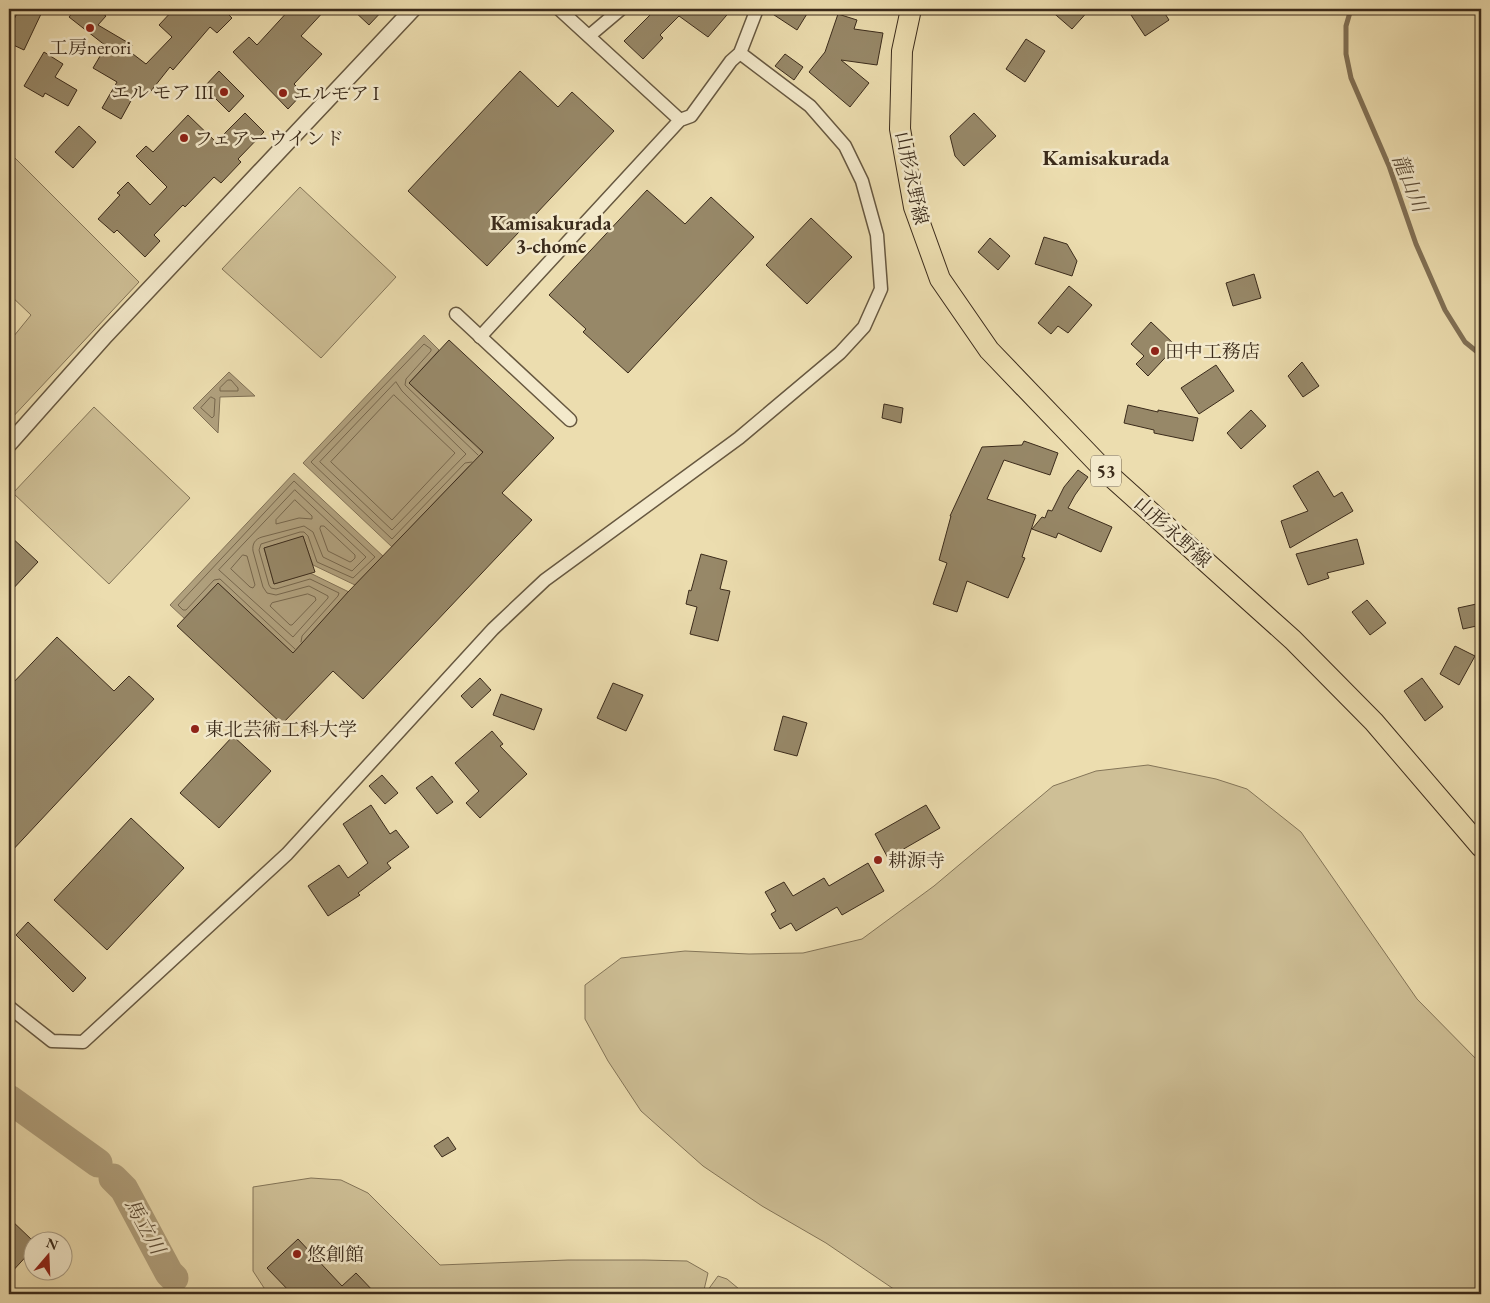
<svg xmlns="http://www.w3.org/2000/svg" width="1490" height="1303" viewBox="0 0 1490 1303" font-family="'EB Garamond','Noto Serif JP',serif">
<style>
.green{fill:#cebf96;stroke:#847558}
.water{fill:#b0a07d;stroke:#817156}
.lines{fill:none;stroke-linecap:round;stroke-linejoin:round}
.shore{stroke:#76664c;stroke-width:1}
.stream{stroke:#817156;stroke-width:5}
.river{stroke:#b0a07d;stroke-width:29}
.building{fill:#978868;stroke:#3b2b1b}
.minor-casing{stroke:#675840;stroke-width:15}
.tertiary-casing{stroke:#675840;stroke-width:18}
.primary-casing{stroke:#3b2b1b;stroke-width:22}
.minor{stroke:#f3e9cb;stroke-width:12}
.tertiary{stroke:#f3e9cb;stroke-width:15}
.primary{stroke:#ecddaf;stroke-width:20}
.poi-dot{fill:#8f2418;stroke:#f3e9cb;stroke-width:2}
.labels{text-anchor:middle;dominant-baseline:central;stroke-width:5;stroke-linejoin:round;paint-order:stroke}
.shield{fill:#f3e9cb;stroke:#726450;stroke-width:1}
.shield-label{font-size:18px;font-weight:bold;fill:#3b2b1b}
.poi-label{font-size:19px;fill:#3b2b1b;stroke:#f3e9cb;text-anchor:start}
.street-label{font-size:19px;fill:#3b2b1b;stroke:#f3e9cb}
.water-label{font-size:20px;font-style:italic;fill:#5e4e38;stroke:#f3e9cb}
.neighbourhood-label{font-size:20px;font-weight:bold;fill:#3b2b1b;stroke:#f3e9cb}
.quarter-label{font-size:21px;font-weight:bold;fill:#3b2b1b;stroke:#f3e9cb}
</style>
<rect width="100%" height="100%" fill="#ecddaf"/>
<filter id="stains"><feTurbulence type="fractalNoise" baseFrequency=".004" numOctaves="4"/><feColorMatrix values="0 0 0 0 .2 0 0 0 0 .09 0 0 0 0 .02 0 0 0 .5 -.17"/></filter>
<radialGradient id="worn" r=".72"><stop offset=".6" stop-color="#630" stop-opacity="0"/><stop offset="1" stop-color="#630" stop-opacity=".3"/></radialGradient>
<g class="green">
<polygon points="9,152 139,282 9,421 9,342 31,315 9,294"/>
<polygon points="300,187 396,277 321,358 222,269"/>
<polygon points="94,407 190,498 109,584 13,493"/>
<polygon points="1148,765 1216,779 1247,789 1301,832 1417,999 1481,1064 1481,1294 901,1294 826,1243 762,1206 703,1166 641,1111 608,1061 585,1019 585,985 621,958 685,951 749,954 803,953 862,939 934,886 1053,786 1096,771"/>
<polygon points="311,1178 341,1180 368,1193 440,1265 568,1260 644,1260 687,1261 708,1273 703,1294 268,1294 253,1271 253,1187"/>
<polygon points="718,1276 727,1279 745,1294 705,1294"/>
</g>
<g class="water">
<polygon points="424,335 439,350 409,383 500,469 469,466 392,547 303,463"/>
<polygon points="229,372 255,396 220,397 218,433 193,408"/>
<polygon points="294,473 384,557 355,585 313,565 303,537 264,548 274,584 310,573 349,592 310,670 218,583 185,619 170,605"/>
</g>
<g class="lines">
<g class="shore">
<polygon points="228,380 231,380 238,388 238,391 220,391 220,388"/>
<polygon points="396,382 402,391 466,454 392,530 320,462"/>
<polygon points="394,395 455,453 392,520 331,462"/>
<polygon points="211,397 215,399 214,416 212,418 201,408"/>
<polyline points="472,462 465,463 392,539 311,462 424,344 431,349 431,351 406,379 405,385 478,455"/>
<path d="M 295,490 L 366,557 L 352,571 L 323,557 L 313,532 L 304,526 L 262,537 C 255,539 252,544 253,551 L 263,587 L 267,593 L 276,595 L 309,586 L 328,596 L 328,598 L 293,637 L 219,570 Z"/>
<polygon points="295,500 312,516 312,519 299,518 276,524 276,520"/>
<polygon points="321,526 324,526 355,555 355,558 352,561 350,562 328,551 320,529"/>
<polygon points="243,555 247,556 255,585 253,588 250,587 231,569"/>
<polygon points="308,594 315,597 316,600 292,625 290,625 270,606 272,603"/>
<polyline points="295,649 220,579 214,580 186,610 183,610 178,605 294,481 375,557 353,578 317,562 308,536 304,532 300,532 261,544 259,550 269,585 271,588 276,589 310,579 339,593 338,596 302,636 301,642"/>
</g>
<g class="stream">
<polyline points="1351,9 1346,26 1346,54 1351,78 1389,166 1416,244 1445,310 1465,342 1481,355"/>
<polyline points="174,1278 182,1294"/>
</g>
<g class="river">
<polyline points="9,1099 98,1163"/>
<polyline points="113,1178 124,1189 169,1273 174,1278"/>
</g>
</g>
<g class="building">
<polygon points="19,9 29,9 41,14 24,50 9,43 9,30"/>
<polygon points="85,9 96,9 106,16 98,25 132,45 129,51 146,64 172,37 159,25 174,9 223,9 232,18 217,33 210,27 173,70 170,67 147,96 138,88 121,119 102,108 117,82 93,68 106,46 69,17 74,11 80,14"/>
<polygon points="290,9 326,9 301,36 322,54 294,84 303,93 288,109 233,52 249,37 257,45"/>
<polygon points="352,9 384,9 369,25"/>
<polygon points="656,9 732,9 708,37 679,16 660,35 663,38 643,59 624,41"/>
<polygon points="765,9 810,9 797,30"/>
<polygon points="1049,9 1090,9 1072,29"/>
<polygon points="1127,9 1162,9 1169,20 1145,36"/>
<polygon points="838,14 857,20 854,29 883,33 877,65 841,60 869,83 850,107 809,72 825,52"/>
<polygon points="1026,39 1045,51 1025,82 1006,69"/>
<polygon points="44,52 63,64 55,77 77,90 68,106 45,93 43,97 24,86"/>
<polygon points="785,54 803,67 794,80 775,66"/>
<polygon points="219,71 244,96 229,112 204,87"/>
<polygon points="520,71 558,107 572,92 614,131 487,266 408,191"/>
<polygon points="245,113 264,132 238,159 241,162 221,183 214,177 185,207 183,205 154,235 160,241 145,257 117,230 114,233 98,219 120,195 117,193 128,182 150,205 167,187 136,156 146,146 153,152 188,115 216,142"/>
<polygon points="974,113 996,136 964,166 955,156 950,136"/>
<polygon points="79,126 96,142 73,168 55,152"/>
<polygon points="647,190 685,224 711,197 754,237 628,373 583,332 586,329 549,295"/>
<polygon points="811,218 852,257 807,304 766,265"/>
<polygon points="1044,237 1067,244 1077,261 1072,276 1035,264"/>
<polygon points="990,238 1010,256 998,270 978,252"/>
<polygon points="1254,274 1261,298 1233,306 1226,283"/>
<polygon points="1069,286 1092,305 1068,333 1058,326 1051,334 1038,323"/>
<polygon points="1151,322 1176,346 1148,376 1136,364 1144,356 1131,344"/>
<polygon points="449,340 554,438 502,493 532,520 363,699 333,671 282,724 177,626 218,583 293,653 348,592 483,452 409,383"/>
<polygon points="1302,362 1319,386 1303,397 1288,376"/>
<polygon points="1216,365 1234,391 1199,414 1181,388"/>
<polygon points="884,404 903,408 901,423 882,418"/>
<polygon points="1128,405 1158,412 1158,410 1198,418 1193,441 1154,433 1154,430 1124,423"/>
<polygon points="1251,410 1266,426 1241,449 1227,433"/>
<polygon points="1024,441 1058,453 1050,475 1004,460 987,499 1036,515 1022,557 1025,558 1008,598 967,581 957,612 933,604 947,563 939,560 951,516 950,516 982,447 1022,445"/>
<polygon points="1078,470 1088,477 1075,495 1068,508 1112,527 1101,552 1058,533 1056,538 1032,529 1042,517 1045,518 1048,510 1052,511 1064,487"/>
<polygon points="1318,471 1334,497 1342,492 1353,511 1290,548 1281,521 1308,511 1293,486"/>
<polygon points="9,535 38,562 9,593"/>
<polygon points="303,536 315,572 274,584 264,548"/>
<polygon points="1357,539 1364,564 1327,573 1329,578 1308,585 1296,554"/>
<polygon points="701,554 727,561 720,589 730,591 718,641 690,634 697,607 686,604 689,590 691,591"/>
<polygon points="1367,600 1386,623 1370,635 1352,612"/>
<polygon points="1481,603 1481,625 1463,629 1458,608"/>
<polygon points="57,637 114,691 129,676 154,699 9,854 9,687"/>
<polygon points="1455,646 1475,656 1459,685 1440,674"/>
<polygon points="480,678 491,690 472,708 461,696"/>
<polygon points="1422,678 1443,707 1425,721 1404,691"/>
<polygon points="613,683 643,695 626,731 597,718"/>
<polygon points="501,694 542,709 534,730 493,715"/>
<polygon points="783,716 807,723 797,756 774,750"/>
<polygon points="492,731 503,744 500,746 527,774 480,818 466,803 479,791 455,763"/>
<polygon points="233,736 271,771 219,828 180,793"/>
<polygon points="382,775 398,793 385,804 369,786"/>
<polygon points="432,776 453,802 437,814 416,788"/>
<polygon points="371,805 390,834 396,830 409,847 387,863 391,868 358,893 360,895 328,916 308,886 339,865 348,878 368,863 343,824"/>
<polygon points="926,805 940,828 888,858 875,834"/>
<polygon points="131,818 184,868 107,950 54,900"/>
<polygon points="868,863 884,891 842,915 837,907 796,931 791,923 780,929 771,914 776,911 765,892 784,882 793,896 824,878 829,886"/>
<polygon points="28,922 86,978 73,992 16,935"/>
<polygon points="448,1137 456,1149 442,1157 434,1146"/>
<polygon points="9,1218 32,1240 32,1250 9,1275"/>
<polygon points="298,1239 342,1286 356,1273 376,1294 292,1294 267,1268"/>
</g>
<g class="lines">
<defs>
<g id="minor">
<polyline points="559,9 680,120"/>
<polyline points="589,36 621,9"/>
<polyline points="456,314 570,420"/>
<polyline points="480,337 680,120 691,116 731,61 740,53 757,9"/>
<polyline points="9,1007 52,1041 83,1042 287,854 493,629 545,580 739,438 840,353 864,327 881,289 877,235 862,181 845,146 810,106 740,53"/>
</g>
<polyline id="tertiary" points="9,444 106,335 413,9"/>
<polyline id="primary" points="911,9 902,51 900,129 914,207 940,279 989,350 1106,472 1293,640 1374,722 1481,847"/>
</defs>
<use href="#minor" class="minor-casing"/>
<use href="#tertiary" class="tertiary-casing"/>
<use href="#primary" class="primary-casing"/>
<use href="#minor" class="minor"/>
<use href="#tertiary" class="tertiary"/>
<use href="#primary" class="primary"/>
</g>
<g class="poi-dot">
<circle cx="90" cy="28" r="5"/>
<circle cx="224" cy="92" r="5"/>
<circle cx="283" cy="93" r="5"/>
<circle cx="184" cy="138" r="5"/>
<circle cx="1155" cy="351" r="5"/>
<circle cx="195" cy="729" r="5"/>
<circle cx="878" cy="860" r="5"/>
<circle cx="297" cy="1254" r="5"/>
</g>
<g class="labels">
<rect class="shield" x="1091" y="455.5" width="30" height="31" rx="4"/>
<g class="shield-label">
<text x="1106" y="471">53</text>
</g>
<g class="poi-label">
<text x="90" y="47" text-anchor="middle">工房nerori</text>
<text x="214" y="92" text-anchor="end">エル モア III</text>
<text x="293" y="93">エルモア I</text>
<text x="194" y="138">フェアーウインド</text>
<text x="1165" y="351">田中工務店</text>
<text x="205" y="729">東北芸術工科大学</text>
<text x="888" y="860">耕源寺</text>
<text x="307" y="1254">悠創館</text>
</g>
<g class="street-label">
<text transform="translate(912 178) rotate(78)">山形永野線</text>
<text transform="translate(1173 532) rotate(42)">山形永野線</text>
</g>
<g class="water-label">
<text transform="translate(1410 183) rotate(68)">龍山川</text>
<text transform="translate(145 1226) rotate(61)">馬立川</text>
</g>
<g class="neighbourhood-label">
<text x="551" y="223">Kamisakurada<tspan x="551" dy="23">3-chome</tspan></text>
</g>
<g class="quarter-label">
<text x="1106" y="157">Kamisakurada</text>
</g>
</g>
<rect width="1490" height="1303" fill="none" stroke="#ecddaf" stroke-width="30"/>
<rect x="10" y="10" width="1470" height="1283" fill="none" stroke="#3b2b1b" stroke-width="2.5"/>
<rect x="15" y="15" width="1460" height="1273" fill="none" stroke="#3b2b1b"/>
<g transform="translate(48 1256) rotate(19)"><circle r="24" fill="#f3e9cb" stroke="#a99d85"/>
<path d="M0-4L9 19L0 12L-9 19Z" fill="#8f2418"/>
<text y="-8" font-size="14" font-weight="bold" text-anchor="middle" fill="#3b2b1b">N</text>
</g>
<rect width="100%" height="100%" filter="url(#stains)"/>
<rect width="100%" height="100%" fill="url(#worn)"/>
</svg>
